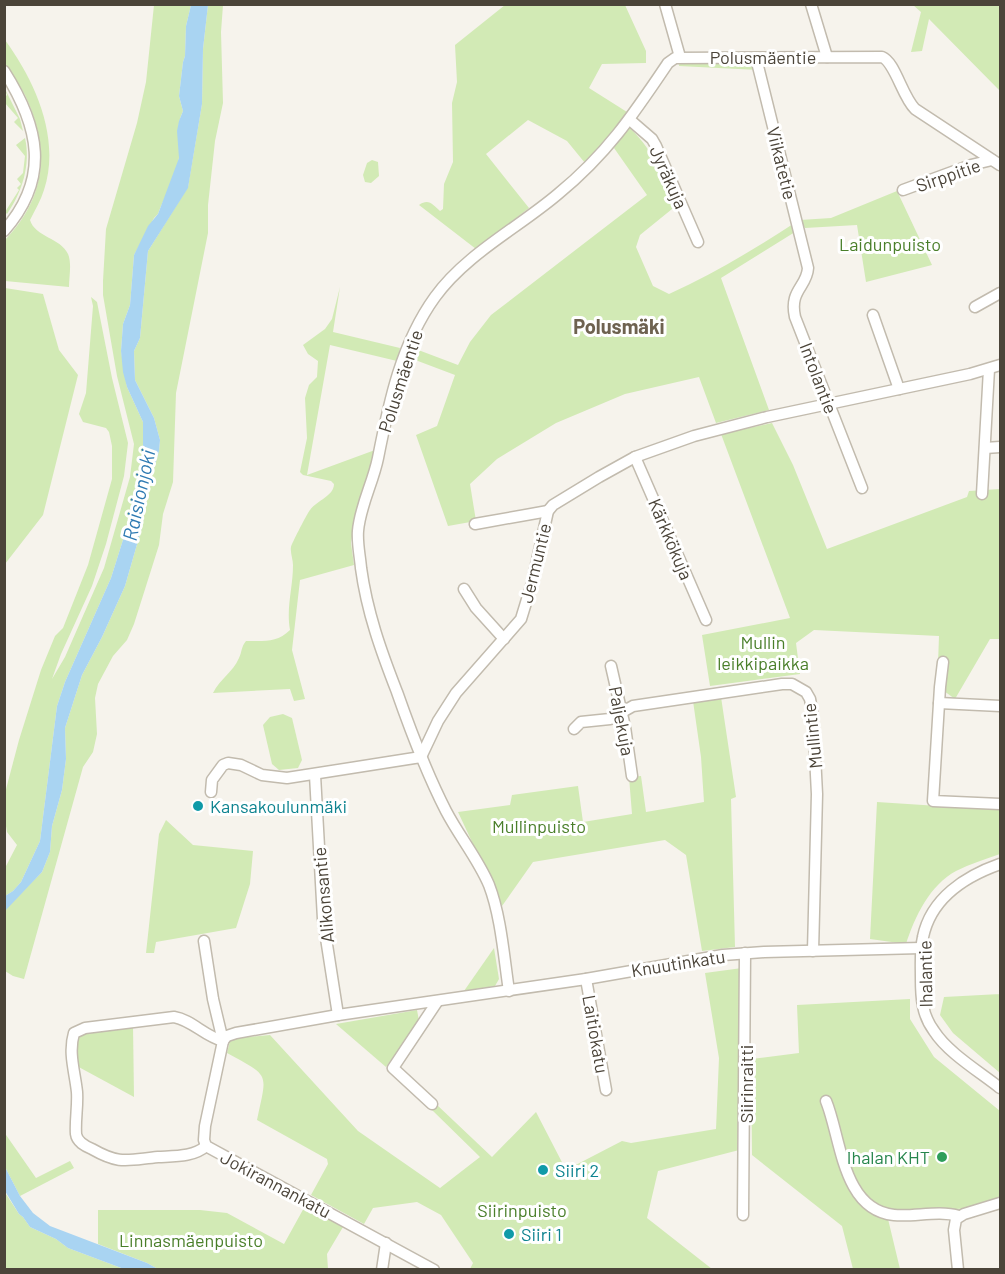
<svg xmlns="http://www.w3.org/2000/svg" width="1005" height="1274" viewBox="0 0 1005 1274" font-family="Barlow,sans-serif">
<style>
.green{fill:#d2eab5}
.water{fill:#a9d4f2}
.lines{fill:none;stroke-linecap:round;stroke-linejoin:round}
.minor-casing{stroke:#c2bbae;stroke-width:13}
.minor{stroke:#fff;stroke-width:10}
.culture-dot{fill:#0f9aa8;stroke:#fff;stroke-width:2}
.leisure-dot{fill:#2e9e5b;stroke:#fff;stroke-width:2}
.labels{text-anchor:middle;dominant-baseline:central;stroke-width:6;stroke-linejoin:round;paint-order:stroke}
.street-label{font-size:18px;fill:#4b4439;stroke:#fff}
.park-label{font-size:18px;fill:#4a7f2a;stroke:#fff}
.culture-label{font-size:18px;fill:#0d838f;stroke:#fff;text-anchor:start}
.leisure-label{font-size:18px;fill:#27864d;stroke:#fff;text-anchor:end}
.neighbourhood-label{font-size:20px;font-weight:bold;fill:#6e6250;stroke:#fff}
.water-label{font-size:20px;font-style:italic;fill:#2e7ab2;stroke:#fff}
</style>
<rect width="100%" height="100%" fill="#f6f3ec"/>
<g class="green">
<path d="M 154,5 L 191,5 L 186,26 L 185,56 L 183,62 L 179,96 L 183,111 C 175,128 180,140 179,157 C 178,174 164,197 158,214 L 154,218 L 134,255 L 130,305 L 123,324 L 121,351 L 127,387 L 143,422 L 143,449 L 138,482 L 128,524 L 111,578 L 65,682 L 57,706 L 40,841 L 21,882 L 13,891 L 5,896 L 5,868 L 17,845 L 7,832 L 5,820 L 5,793 L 19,740 L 41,670 L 55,636 L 63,628 L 88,565 L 112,479 L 112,446 L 109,432 L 106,428 L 83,422 L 79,414 L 86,393 L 93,306 L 91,297 L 97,302 L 112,378 L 128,443 L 124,476 L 106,544 L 92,586 L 61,654 L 52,679 L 65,657 L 104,568 L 130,477 L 134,444 L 117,376 L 103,295 L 103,281 L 106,229 L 137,123 L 146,82 Z"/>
<polygon points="208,5 223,5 221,32 223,103 215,141 208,205 208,233 176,393 173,482 163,514 159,545 134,624 127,640 113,656 98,684 95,698 97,734 93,752 83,767 24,979 13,976 5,971 4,911 42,872 50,852 52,826 62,790 66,759 65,728 82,675 102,637 125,586 142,527 149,485 159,451 160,440 154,418 135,380 134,351 140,338 148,251 188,187 202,104 203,49"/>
<path d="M 505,5 L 625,5 L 646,51 L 646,63 L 602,64 L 589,88 L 627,112 L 612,143 L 585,163 L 567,141 L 528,120 L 486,154 L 529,208 L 476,249 L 419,205 C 429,198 433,205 440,211 L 443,209 L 444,184 L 453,162 L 452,103 L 457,82 L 455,45 Z"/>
<polygon points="913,5 1000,5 1000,91 929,19 922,51 911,52 921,12"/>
<path d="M 5,40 C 35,81 61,138 44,190 C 41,200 35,210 30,220 C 35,237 61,238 68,254 C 72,263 69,277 69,287 L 5,281 L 5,240 C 47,196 50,148 25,95 C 20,85 6,68 4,59 C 4,53 4,46 5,40 Z"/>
<polygon points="680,57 755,58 758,70 679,66"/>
<polygon points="4,87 20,119 23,131 14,122 18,118 5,103 5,97 7,95"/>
<path d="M 626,125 C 652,146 662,176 677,205 L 640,235 L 636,247 L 653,286 L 669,294 C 713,274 753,250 793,224 L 795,232 L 721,278 L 769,410 L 716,423 L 699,377 L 625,394 L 556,423 L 497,459 L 470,484 L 476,521 L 448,526 L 416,435 L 437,426 L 455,375 L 410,358 L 413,348 L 458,365 L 470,342 L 491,315 L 647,195 L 614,148 Z"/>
<path d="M 25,138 C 31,165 22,192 7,214 L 5,212 L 19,190 L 17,188 L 21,184 L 17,179 L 23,173 L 25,156 L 16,145 Z"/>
<polygon points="372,160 378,162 379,176 371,183 365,182 363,175 367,163"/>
<polygon points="897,191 932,265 866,282 857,225 805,228 800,220 831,218"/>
<path d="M 340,287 L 333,332 L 400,348 L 397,361 L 330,345 L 307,475 L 375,450 L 369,480 L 354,524 L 351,543 L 354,565 L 300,580 L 292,650 L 305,699 L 294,701 L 290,689 L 213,693 C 220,679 233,672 239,658 C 242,652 241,647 246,641 C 263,641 277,643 290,630 C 286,607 293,588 293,565 C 293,560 290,552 291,547 C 292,543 305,518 308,513 C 314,501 334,497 334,484 L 331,481 L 303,475 L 300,472 L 307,438 L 305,398 L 309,385 L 317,377 L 318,361 L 308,354 L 303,345 L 325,329 L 332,319 Z"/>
<polygon points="5,288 43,294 59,350 78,375 43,515 5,564"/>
<polygon points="772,423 793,465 827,549 967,497 969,491 1000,489 1000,637 999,639 990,639 955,699 944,691 938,664 939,636 814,630 796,643 800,674 710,686 702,635 790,618 721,434"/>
<polygon points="721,697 736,797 731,799 735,947 702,951 686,855 665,840 533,862 502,906 458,812 510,805 512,795 578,786 583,822 632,814 629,777 641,776 646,812 704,802 701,757 693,701"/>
<polygon points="283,714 292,718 302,760 298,768 279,770 272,764 263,725 270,717"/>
<path d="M 877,802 L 1000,810 L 1000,854 C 986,859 970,864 956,871 C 930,885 915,916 906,944 L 870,939 Z"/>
<polygon points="166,820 193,845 253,851 250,884 236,928 156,942 154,953 146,953 159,834"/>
<polygon points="494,948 499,979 495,986 464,991"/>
<path d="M 742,968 L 743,1149 L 658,1171 L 647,1218 L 712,1269 L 470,1269 L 473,1263 L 441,1215 L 417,1202 L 373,1208 L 364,1224 L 311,1195 L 328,1164 L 327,1159 L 257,1120 C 267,1072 271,1077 227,1053 L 230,1041 L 237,1038 L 270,1035 L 358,1131 L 440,1188 L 480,1157 L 432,1110 L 436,1104 L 492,1157 L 536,1112 L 566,1170 L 622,1141 L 631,1143 L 716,1129 L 719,1058 L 705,973 Z"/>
<polygon points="1000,970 1000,1073 953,1033 940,1015 944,997 1000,994 999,971"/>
<polygon points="910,999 910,1019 934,1057 1000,1111 1000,1200 976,1208 895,1212 888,1219 900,1269 853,1269 842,1226 752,1155 751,1059 799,1053 797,1005"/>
<polygon points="417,1010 419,1021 386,1067 336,1024"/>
<polygon points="133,1025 134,1097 75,1065 77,1038 81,1033"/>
<polygon points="4,1132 36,1178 70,1161 74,1168 20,1196 5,1167"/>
<polygon points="4,1191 19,1214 23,1217 30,1227 56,1239 68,1248 124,1269 5,1269"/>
<polygon points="305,1206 343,1227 327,1254 328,1269 158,1269 147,1263 98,1244 98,1210 200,1210 227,1213 284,1244"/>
</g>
<g class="water">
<polygon points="191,5 208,5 203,49 202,104 188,188 148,251 140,338 134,351 135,380 154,418 160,440 159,451 149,485 142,527 125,586 102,637 82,675 65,728 66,759 62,790 52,826 50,852 42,872 5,911 5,896 13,891 21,882 40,841 57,706 65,682 111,578 128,524 138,482 143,449 143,422 127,387 123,372 121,351 123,324 130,305 134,255 148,226 158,214 179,158 177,131 179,121 183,111 179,96 183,62 185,56 186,26"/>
<polygon points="5,1167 20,1196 33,1213 50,1226 147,1263 158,1269 124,1269 68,1248 56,1239 30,1227 23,1217 19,1214 5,1191"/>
</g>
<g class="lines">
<defs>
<g id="minor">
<polyline points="665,4 680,57"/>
<polyline points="811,4 827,57"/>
<path d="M 756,58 L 808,268 C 807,287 789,290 795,317 L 862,488"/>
<path d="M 4,71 C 39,126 51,178 4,231"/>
<polyline points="630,120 652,139 656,146 698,242"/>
<polyline points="903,190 971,165 992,160"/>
<polyline points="975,307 1000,293"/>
<polyline points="873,315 899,389"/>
<polyline points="985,448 1000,447"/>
<polyline points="635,457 706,620"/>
<polyline points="982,494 989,369"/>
<polyline points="475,524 548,511"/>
<polyline points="464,589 476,608 504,639"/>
<polyline points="943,662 940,687 933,801 1000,804"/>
<polyline points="611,666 625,727 632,776"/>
<polyline points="939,703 1000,706"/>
<polyline points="574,729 581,722 610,719 633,706 782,684 792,684 806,692 810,699 813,716 817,794 813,951"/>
<polyline points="315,775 323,919 338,1015"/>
<polyline points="211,792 212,780 223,765 228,763 241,765 262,775 287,778 421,757 438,721 456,693 521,619 532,583 548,511 553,505 599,477 635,457 694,436 767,417 970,374 1000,365"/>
<path d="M 1000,864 C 966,876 931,898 923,937 C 920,950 921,964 921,978 C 921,998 922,1015 934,1031 C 948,1053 980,1072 1000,1088"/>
<polyline points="204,941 213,999 223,1041"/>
<polyline points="586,979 606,1090"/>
<path d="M 509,991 C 504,958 501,916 489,885 C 478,859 459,836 446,811 C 426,772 411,732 397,692 C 381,651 367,612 361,568 C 360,556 357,543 358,531 C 360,506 373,483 378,458 C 389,402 401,344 435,297 C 466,254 518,228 558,194 C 607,154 633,115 668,63 L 675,58 L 882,57 C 895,62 902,96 915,109 L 1000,165"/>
<polyline points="223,1041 227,1036 236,1033 338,1015 586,979 723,955 764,952 921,948"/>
<polyline points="223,1041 205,1126 204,1140 206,1146 434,1270"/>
<path d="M 826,1101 C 841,1137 842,1210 894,1215 C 915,1217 938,1210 959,1216"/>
<polyline points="432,1104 393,1068 437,1002"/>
<path d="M 206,1146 C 194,1157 174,1156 158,1157 C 127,1160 120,1165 92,1149 C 85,1146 77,1142 76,1134 C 75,1120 78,1106 77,1092 C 75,1072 68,1053 74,1033 L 85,1028 L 174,1017 C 192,1020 204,1036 223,1041"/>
<polyline points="743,1215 745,953"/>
<polyline points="382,1270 386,1243"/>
<polyline points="958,1270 954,1230 956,1219 964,1214 1000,1203"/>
</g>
</defs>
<use href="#minor" class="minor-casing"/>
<use href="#minor" class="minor"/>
</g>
<g class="culture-dot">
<circle cx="198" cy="806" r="6"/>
<circle cx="543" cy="1170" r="6"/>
<circle cx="509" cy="1234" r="6"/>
</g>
<circle class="leisure-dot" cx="942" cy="1157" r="6"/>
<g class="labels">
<g class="street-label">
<text x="763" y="57">Polusmäentie</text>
<text transform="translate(782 163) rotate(76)">Viikatetie</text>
<text transform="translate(948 175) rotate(-19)">Sirppitie</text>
<text transform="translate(669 177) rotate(66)">Jyräkuja</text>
<text transform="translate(819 378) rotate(69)">Intolantie</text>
<text transform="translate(400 381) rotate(-72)">Polusmäentie</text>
<text transform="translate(671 539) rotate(67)">Kärkkökuja</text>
<text transform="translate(535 563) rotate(-76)">Jermuntie</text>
<text transform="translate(622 721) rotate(79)">Paljekuja</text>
<text transform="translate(812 736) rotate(-96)">Mullintie</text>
<text transform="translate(323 895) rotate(-95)">Alikonsantie</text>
<text transform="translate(678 963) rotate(-9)">Knuutinkatu</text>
<text transform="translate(925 974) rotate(-91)">Ihalantie</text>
<text transform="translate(596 1034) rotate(80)">Laitiokatu</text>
<text transform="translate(746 1084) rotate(-90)">Siirinraitti</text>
<text transform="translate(276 1184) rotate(28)">Jokirannankatu</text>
</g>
<g class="park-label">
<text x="890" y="244">Laidunpuisto</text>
<text x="763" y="642">Mullin<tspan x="763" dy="21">leikkipaikka</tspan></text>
<text x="539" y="826">Mullinpuisto</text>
<text x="522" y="1210">Siirinpuisto</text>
<text x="191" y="1240">Linnasmäenpuisto</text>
</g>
<g class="culture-label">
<text x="210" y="806">Kansakoulunmäki</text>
<text x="555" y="1170">Siiri 2</text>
<text x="521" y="1234">Siiri 1</text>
</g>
<g class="leisure-label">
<text x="930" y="1157">Ihalan KHT</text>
</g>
<g class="neighbourhood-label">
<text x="619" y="326">Polusmäki</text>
</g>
<g class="water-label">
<text transform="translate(138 495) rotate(-78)">Raisionjoki</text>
</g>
</g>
<rect width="1005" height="1274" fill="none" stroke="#4b4439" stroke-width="12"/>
</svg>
